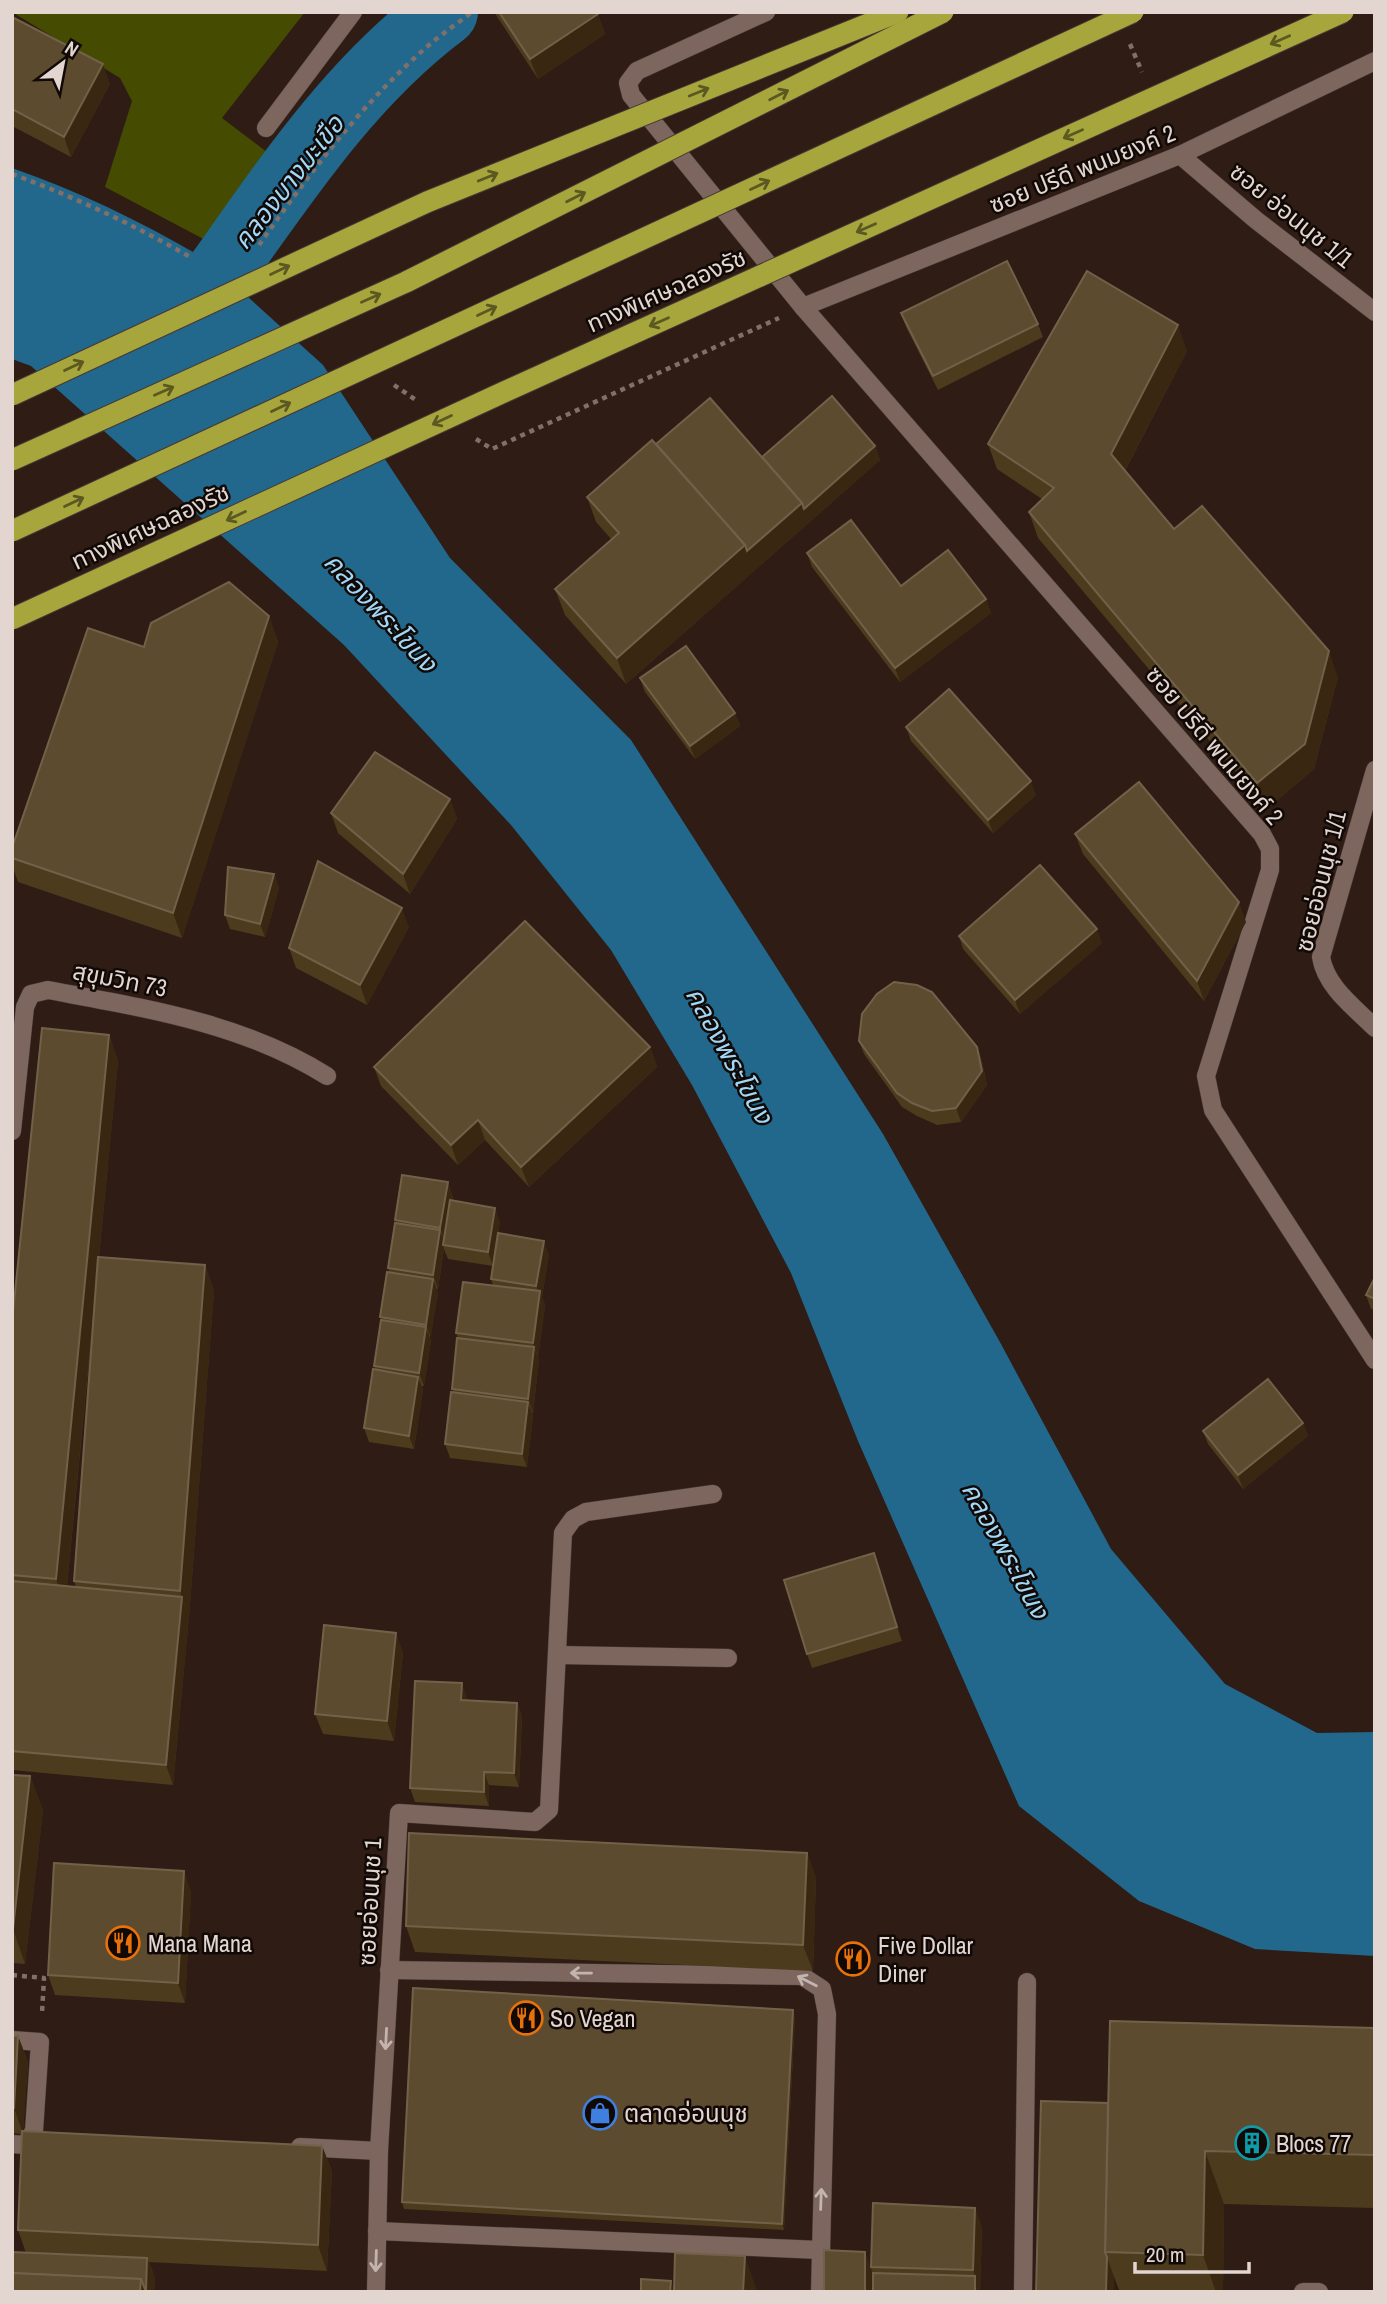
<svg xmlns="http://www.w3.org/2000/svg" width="1387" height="2304" viewBox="0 0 1387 2304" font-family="'Archivo Narrow','Noto Sans Thai',sans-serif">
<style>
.forest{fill:#454b01}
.water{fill:#22688c}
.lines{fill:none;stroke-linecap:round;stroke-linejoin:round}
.river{stroke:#22688c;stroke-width:68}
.minor-casing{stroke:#473834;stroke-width:19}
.path{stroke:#80706a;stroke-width:4.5;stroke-dasharray:5 5;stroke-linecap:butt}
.minor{stroke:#7c665e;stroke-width:18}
.highway-bridge-casing{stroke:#473834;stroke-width:23;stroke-linecap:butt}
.highway-bridge{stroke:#a6a63d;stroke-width:21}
.wall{fill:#4d3b1d;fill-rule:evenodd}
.shaded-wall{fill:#3a2711}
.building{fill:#5d4b30;stroke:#726149;stroke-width:2}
.oneway{stroke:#5c5822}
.oneway2{stroke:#c4b4ae}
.labels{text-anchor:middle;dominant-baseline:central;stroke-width:5;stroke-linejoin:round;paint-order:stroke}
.street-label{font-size:24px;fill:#e3d6d1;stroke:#110906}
.poi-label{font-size:24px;fill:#e3d6d1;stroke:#110906;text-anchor:start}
.water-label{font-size:26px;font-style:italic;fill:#a1d7f7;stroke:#110906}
</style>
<rect width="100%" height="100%" fill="#2e1c15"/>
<polygon class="forest" points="12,12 305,12 222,118 275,158 211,243 105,187 132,101 120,78"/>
<path class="water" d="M 12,168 C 95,197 172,237 246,284 L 248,297 L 323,365 L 450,558 L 631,740 L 883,1134 L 1001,1344 L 1111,1549 L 1225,1684 L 1317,1733 L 1375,1732 L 1375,1956 L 1255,1949 L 1139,1901 L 1019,1806 L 858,1441 L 791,1273 L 692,1085 L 611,950 L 511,825 L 344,645 L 31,366 L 12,359 Z"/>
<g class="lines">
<path class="river" d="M 165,343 C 184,318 205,293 224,267 C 289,175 353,80 444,12"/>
<defs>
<g id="minor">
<polyline points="766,12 637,71 628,83 631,95 803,307 1180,155 1375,61"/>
<polyline points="266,128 353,12"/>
<polyline points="1180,155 1256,220 1375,312"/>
<polyline points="803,307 1262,834 1270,849 1270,870 1206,1076 1213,1110 1375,1360"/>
<path d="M 1375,770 L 1321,957 C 1326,987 1354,1007 1375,1028"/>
<path d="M 12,1131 L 25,1007 L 31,994 L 48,990 C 144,1008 243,1023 327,1076"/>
<polyline points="558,1655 728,1658"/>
<polyline points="389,1970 802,1976 822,1989 827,2014 820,2292"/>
<polyline points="12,2040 40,2042 34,2131 25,2145 12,2144"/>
<polyline points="300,2147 379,2151"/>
<polyline points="377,2231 820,2250"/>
<polyline points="376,2292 379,2151 399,1813 535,1822 549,1810 563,1533 573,1519 586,1512 713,1494"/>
<polyline points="1023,2292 1027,1982"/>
<polyline points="1303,2292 1319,2292"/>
</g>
</defs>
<use href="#minor" class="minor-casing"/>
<g class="path">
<polyline points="1130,44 1142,72"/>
<path d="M 12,174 C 75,197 134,225 192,258"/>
<path d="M 259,245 C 309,174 363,102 429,45 C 443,33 458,23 472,12"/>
<polyline points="394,385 416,400"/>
<polyline points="476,439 492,449 779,318"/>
<polyline points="12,1975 44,1978 42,2013"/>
</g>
<use href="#minor" class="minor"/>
<defs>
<g id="highway-bridge">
<polyline points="12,395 427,202 898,12"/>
<polyline points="12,460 406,282 943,12"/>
<polyline points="12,531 1133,12"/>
<polyline points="12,619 504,392 1343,12"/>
</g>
</defs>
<use href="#highway-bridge" class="highway-bridge-casing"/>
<use href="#highway-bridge" class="highway-bridge"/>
</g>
<g class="wall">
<polygon points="494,12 597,12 605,34 538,79"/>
<polygon points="12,17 110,84 71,157 12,126"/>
<polygon points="901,313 1038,324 1043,337 938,390 906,327"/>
<polygon points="1187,351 1125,471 1174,529 1338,677 1314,769 1267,809 1038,538 1029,512 1042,499 997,469 988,444"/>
<polygon points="656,444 762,457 875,446 880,460 626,684 565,615 555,589 612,540 596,522 587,497"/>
<polygon points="807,553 901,586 986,599 991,613 900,682 812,567"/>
<polygon points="269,616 278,642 182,938 18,882 12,865 12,848 144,647"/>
<polygon points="640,678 735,713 740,726 695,759 645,692"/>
<polygon points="906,727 1036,795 993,833 911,741"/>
<polygon points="450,799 457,819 410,894 338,833 331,813"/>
<polygon points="1075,834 1246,922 1204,1001 1083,854"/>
<polygon points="274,874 279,888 265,937 230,929 225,915"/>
<polygon points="409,927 367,1005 296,968 289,948"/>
<polygon points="959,936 1102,943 1020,1014 963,949"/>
<path d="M 109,1035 L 118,1061 L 99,1257 L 205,1265 L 214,1291 L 189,1617 L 173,1785 L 12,1770 L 12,1322 ZM 97,1280 L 74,1581 L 76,1587 L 67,1586 Z"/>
<polygon points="859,1041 977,1047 982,1061 987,1085 961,1122 937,1125 917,1116 902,1107 864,1054"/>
<polygon points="650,1047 657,1067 529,1187 485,1140 458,1165 381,1086 374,1067"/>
<polygon points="453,1196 452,1200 500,1221 498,1234 549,1254 542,1297 545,1305 538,1357 539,1360 533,1413 532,1413 533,1416 527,1467 450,1458 445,1444 453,1392 452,1389 458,1338 456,1333 493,1285 491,1279 493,1266 448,1259 444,1249 438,1289 436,1289 438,1293 430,1338 431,1341 424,1386 422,1386 423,1390 414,1449 369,1442 364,1428 375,1370 374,1366 382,1320 380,1317 389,1272 388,1268 396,1223 395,1220"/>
<polygon points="1375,1277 1375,1310 1371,1309 1366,1295"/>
<polygon points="1303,1423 1308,1436 1243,1489 1208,1444 1203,1431"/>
<polygon points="879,1567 902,1641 812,1668 807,1654"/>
<polygon points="403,1652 394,1741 323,1734 315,1714"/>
<polygon points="467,1697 467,1700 517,1703 522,1717 519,1787 489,1785 489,1806 415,1802 410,1788"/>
<polygon points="12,1775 30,1776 43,1811 25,1964 12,1963"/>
<polygon points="807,1853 816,1878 813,1971 415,1952 406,1926"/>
<polygon points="191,1891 185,2003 55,1995 48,1975"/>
<polygon points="795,2017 784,2230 404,2209 402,2202"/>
<polygon points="1375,2028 1375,2208 1224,2204 1223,2292 1120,2292 1114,2277 1036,2292 1108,2103"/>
<polygon points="12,2036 18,2036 28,2062 23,2131 322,2146 332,2171 327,2271 149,2262 155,2278 154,2292 12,2292 26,2253 18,2230 22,2134 12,2133"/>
<polygon points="975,2208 982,2228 980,2292 824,2292 871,2267"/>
</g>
<g class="shaded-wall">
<polygon points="598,14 605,34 538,79 530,59"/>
<polygon points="103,64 110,84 71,157 64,137"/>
<polygon points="1178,325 1187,351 1120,480 1111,454"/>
<polygon points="875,446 880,460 626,684 617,658 745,545"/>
<polygon points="986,599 991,613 900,682 895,668"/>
<polygon points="269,616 278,642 182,938 173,913"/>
<polygon points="1329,651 1338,677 1314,769 1267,809 1257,783"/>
<polygon points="735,713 740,726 695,759 690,746"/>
<polygon points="1031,781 1036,795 993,833 988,820"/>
<polygon points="450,799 457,819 410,894 403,874"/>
<polygon points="274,874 279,888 265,937 260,924"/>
<polygon points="1239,902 1246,922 1204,1001 1197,981"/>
<polygon points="402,908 409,927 367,1005 360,985"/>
<polygon points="1097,929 1102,943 1020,1014 1015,1000"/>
<polygon points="109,1035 118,1061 65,1605 56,1579"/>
<polygon points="650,1047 657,1067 529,1187 521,1167"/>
<polygon points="977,1047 982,1061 987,1085 961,1122 956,1108"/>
<polygon points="478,1120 485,1140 458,1165 451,1145"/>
<polygon points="448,1182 453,1196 445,1241 440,1228"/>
<polygon points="495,1208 500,1221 493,1266 488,1252"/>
<polygon points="440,1230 445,1243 443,1245 444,1249 438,1289 433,1275"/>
<polygon points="544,1241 549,1254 542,1297 545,1305 538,1357 533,1343 539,1294 536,1286"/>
<polygon points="205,1265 214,1291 189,1617 180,1591"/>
<polygon points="433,1279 438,1293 431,1338 426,1325"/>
<polygon points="426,1327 431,1341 424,1386 419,1373"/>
<polygon points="534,1347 539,1360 533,1413 528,1399"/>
<polygon points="418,1377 423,1390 414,1449 409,1436"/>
<polygon points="528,1402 533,1416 527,1467 522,1454"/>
<polygon points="1303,1423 1308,1436 1243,1489 1238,1475"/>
<polygon points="874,1553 879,1567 902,1641 897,1627"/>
<polygon points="182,1597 189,1617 173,1785 166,1765"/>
<polygon points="396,1633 403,1652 394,1741 387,1721"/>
<polygon points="462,1683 467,1697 466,1713 461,1700"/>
<polygon points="517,1703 522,1717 519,1787 514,1773"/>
<polygon points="484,1772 489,1785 489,1806 484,1792"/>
<polygon points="30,1776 43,1811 25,1964 13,1929"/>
<polygon points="807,1853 816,1878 813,1971 803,1945"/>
<polygon points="184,1871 191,1891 185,2003 178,1983"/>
<polygon points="793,2010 795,2017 784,2230 782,2224"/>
<polygon points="18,2036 28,2062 23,2134 14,2108"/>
<polygon points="322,2146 332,2171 327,2271 318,2245"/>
<polygon points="1205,2151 1224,2204 1223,2292 1216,2292 1203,2255"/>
<polygon points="975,2208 982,2228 980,2292 975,2292 975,2276 973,2270"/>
<polygon points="865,2252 878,2287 878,2292 865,2292"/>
<polygon points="745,2256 757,2291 757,2292 743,2292"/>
<polygon points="1107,2257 1114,2277 1114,2292 1106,2292"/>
<polygon points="147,2258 155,2278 154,2292 146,2292"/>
<polygon points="141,2279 146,2292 140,2292"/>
<polygon points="671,2281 675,2292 670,2292"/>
</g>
<g class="building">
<polygon points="499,12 597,12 598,14 530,59"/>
<polygon points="12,17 103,64 64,137 12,109"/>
<polygon points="1007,261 1038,324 933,376 901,313"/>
<polygon points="1087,271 1178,325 1111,454 1174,529 1202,506 1329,651 1305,744 1257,783 1029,512 1054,488 988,444"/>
<polygon points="832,396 875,446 804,509 802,503 762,457"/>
<polygon points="710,398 802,503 747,551 745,545 656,444"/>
<polygon points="652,440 745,545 617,658 555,589 619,533 587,497"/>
<polygon points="851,520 901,586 948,550 986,599 895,668 807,553"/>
<polygon points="229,582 269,616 173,913 12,858 12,848 88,628 144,647 151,623"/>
<polygon points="686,646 735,713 690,746 640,678"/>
<polygon points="949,689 1031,781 988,820 906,727"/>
<polygon points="375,752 450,799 403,874 331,813"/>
<polygon points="1139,782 1239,902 1197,981 1075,834"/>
<polygon points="318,861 402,908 360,985 289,948"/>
<polygon points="1040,865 1097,929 1015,1000 959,936"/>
<polygon points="228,867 274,874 260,924 225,915"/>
<polygon points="525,921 650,1047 521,1167 478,1120 451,1145 374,1067"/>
<polygon points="894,982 917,985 932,992 977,1047 982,1071 956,1108 932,1111 912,1103 897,1093 859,1041 862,1014 877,994"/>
<polygon points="42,1028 109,1035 56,1579 12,1575 12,1322"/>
<polygon points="402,1175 448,1182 440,1228 395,1220"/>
<polygon points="450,1200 495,1208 488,1252 443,1245"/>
<polygon points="395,1223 440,1230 433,1275 388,1268"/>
<polygon points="498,1233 544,1241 536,1286 491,1279"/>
<polygon points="98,1257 205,1265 180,1591 74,1581"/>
<polygon points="387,1272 433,1279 426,1325 380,1317"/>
<polygon points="1375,1277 1375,1299 1366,1295"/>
<polygon points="463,1282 540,1291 533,1343 456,1333"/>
<polygon points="381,1320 426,1327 419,1373 374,1366"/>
<polygon points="457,1338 534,1347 528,1399 452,1389"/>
<polygon points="373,1369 418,1377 409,1436 364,1428"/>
<polygon points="1268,1379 1303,1423 1238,1475 1203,1431"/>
<polygon points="451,1392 528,1402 522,1454 445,1444"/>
<polygon points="874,1553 897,1627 807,1654 784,1580"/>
<polygon points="12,1581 182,1597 166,1765 12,1751"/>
<polygon points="324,1625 396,1633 387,1721 315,1714"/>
<polygon points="415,1681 462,1683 461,1700 517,1703 514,1773 484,1772 484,1792 410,1788"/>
<polygon points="12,1775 30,1776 13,1929 12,1929"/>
<polygon points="409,1833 807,1853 803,1945 406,1926"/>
<polygon points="54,1863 184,1871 178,1983 48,1975"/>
<polygon points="413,1988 793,2010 782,2224 402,2202"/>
<polygon points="1110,2021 1375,2028 1375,2155 1205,2151 1203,2255 1105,2252"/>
<polygon points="12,2036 18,2036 14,2108 12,2108"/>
<polygon points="1041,2101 1108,2103 1105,2252 1107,2257 1106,2292 1036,2292"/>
<polygon points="22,2131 322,2146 318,2245 18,2230"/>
<polygon points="873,2203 975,2208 973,2270 871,2267"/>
<polygon points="824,2250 865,2252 865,2292 824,2292"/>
<polygon points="12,2252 147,2258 146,2292 141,2279 12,2273"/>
<polygon points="675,2253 745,2256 743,2292 674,2292"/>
<polygon points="12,2273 141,2279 140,2292 12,2292"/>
<polygon points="873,2273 975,2276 975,2292 873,2292"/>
<polygon points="641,2279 671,2281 670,2292 641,2292"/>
</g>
<defs><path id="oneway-shaft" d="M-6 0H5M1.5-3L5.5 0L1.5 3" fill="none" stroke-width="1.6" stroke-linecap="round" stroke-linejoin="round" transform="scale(1.75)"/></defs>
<g class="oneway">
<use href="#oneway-shaft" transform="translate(1280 40) rotate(156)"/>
<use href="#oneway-shaft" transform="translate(699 92) rotate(-22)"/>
<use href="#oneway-shaft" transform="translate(779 95) rotate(-27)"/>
<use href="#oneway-shaft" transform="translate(1073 134) rotate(156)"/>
<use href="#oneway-shaft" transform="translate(488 177) rotate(-22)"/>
<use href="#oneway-shaft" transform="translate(760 185) rotate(-25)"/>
<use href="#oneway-shaft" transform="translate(576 197) rotate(-27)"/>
<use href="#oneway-shaft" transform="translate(866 228) rotate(156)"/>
<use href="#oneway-shaft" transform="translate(280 270) rotate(-25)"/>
<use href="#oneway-shaft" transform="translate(371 298) rotate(-24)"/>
<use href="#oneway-shaft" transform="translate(487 311) rotate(-25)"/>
<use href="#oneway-shaft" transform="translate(659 322) rotate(156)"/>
<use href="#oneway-shaft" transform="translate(74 366) rotate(-25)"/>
<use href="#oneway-shaft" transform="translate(164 391) rotate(-24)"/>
<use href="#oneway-shaft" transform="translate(281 407) rotate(-25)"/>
<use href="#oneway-shaft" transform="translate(442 420) rotate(155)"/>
<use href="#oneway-shaft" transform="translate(74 502) rotate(-25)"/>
<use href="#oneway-shaft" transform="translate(236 516) rotate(155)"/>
</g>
<g class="oneway2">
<use href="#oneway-shaft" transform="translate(581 1973) rotate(-179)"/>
<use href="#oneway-shaft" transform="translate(807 1981) rotate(-153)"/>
<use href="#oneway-shaft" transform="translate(386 2039) rotate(93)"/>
<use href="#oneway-shaft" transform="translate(821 2199) rotate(-88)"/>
<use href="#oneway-shaft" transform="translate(376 2261) rotate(92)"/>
</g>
<defs>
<symbol id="restaurant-ring" viewBox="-11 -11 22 22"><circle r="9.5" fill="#110906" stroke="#e8710a" stroke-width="1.5"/><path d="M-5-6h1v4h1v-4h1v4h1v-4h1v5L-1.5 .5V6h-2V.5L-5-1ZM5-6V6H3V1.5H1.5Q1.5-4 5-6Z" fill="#e8710a"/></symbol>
<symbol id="shop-ring" viewBox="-11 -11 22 22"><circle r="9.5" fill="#110906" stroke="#3f7fe0" stroke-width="1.5"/><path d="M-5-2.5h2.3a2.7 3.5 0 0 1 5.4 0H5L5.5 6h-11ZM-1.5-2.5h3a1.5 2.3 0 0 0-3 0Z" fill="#3f7fe0"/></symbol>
<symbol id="building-ring" viewBox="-11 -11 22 22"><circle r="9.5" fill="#110906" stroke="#0f9aa8" stroke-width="1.5"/><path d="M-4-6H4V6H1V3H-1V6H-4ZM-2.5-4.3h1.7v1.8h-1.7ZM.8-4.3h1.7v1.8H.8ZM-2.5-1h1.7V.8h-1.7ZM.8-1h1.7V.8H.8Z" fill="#0f9aa8"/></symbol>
</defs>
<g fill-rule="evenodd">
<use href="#restaurant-ring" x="104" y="1924" width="38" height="38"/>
<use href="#restaurant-ring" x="834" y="1940" width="38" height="38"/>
<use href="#restaurant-ring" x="507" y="1999" width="38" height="38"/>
<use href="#shop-ring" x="581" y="2094" width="38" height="38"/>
<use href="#building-ring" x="1233" y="2124" width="38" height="38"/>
</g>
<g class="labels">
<g class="street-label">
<text transform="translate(1082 168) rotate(-22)">ซอย ปรีดี พนมยงค์ 2</text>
<text transform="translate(1292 215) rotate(39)">ซอย อ่อนนุช 1/1</text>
<text transform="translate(666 290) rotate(-24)">ทางพิเศษฉลองรัช</text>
<text transform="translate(150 526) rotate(-25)">ทางพิเศษฉลองรัช</text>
<text transform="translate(1215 745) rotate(50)">ซอย ปรีดี พนมยงค์ 2</text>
<text transform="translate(1320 881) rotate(-76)">ซอยอ่อนนุช 1/1</text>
<text transform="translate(120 979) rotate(11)">สุขุมวิท 73</text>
<text transform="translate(369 1902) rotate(-87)">ซอยอ่อนนุช 1</text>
</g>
<g class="poi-label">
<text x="148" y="1943">Mana Mana</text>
<text x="878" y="1945">Five Dollar<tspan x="878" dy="28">Diner</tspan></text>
<text x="550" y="2018">So Vegan</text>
<text x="624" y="2113">ตลาดอ่อนนุช</text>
<text x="1276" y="2143">Blocs 77</text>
</g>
<g class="water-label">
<text transform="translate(288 182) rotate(-52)">คลองบางมะเขือ</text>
<text transform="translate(381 612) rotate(47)">คลองพระโขนง</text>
<text transform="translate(730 1055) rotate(61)">คลองพระโขนง</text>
<text transform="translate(1006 1550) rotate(61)">คลองพระโขนง</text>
</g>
</g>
<rect width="1387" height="2304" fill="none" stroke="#e3d6d1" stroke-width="28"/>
<g transform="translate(63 63) rotate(32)" stroke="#110906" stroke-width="5" paint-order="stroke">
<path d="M0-5L12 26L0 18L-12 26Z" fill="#e3d6d1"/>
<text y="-10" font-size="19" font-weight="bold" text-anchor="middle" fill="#e3d6d1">N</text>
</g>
<path d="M1135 2262v10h114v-10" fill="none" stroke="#e3d6d1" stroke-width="3.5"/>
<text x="1146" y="2262" font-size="21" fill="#e3d6d1" stroke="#110906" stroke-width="5" paint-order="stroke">20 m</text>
</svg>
